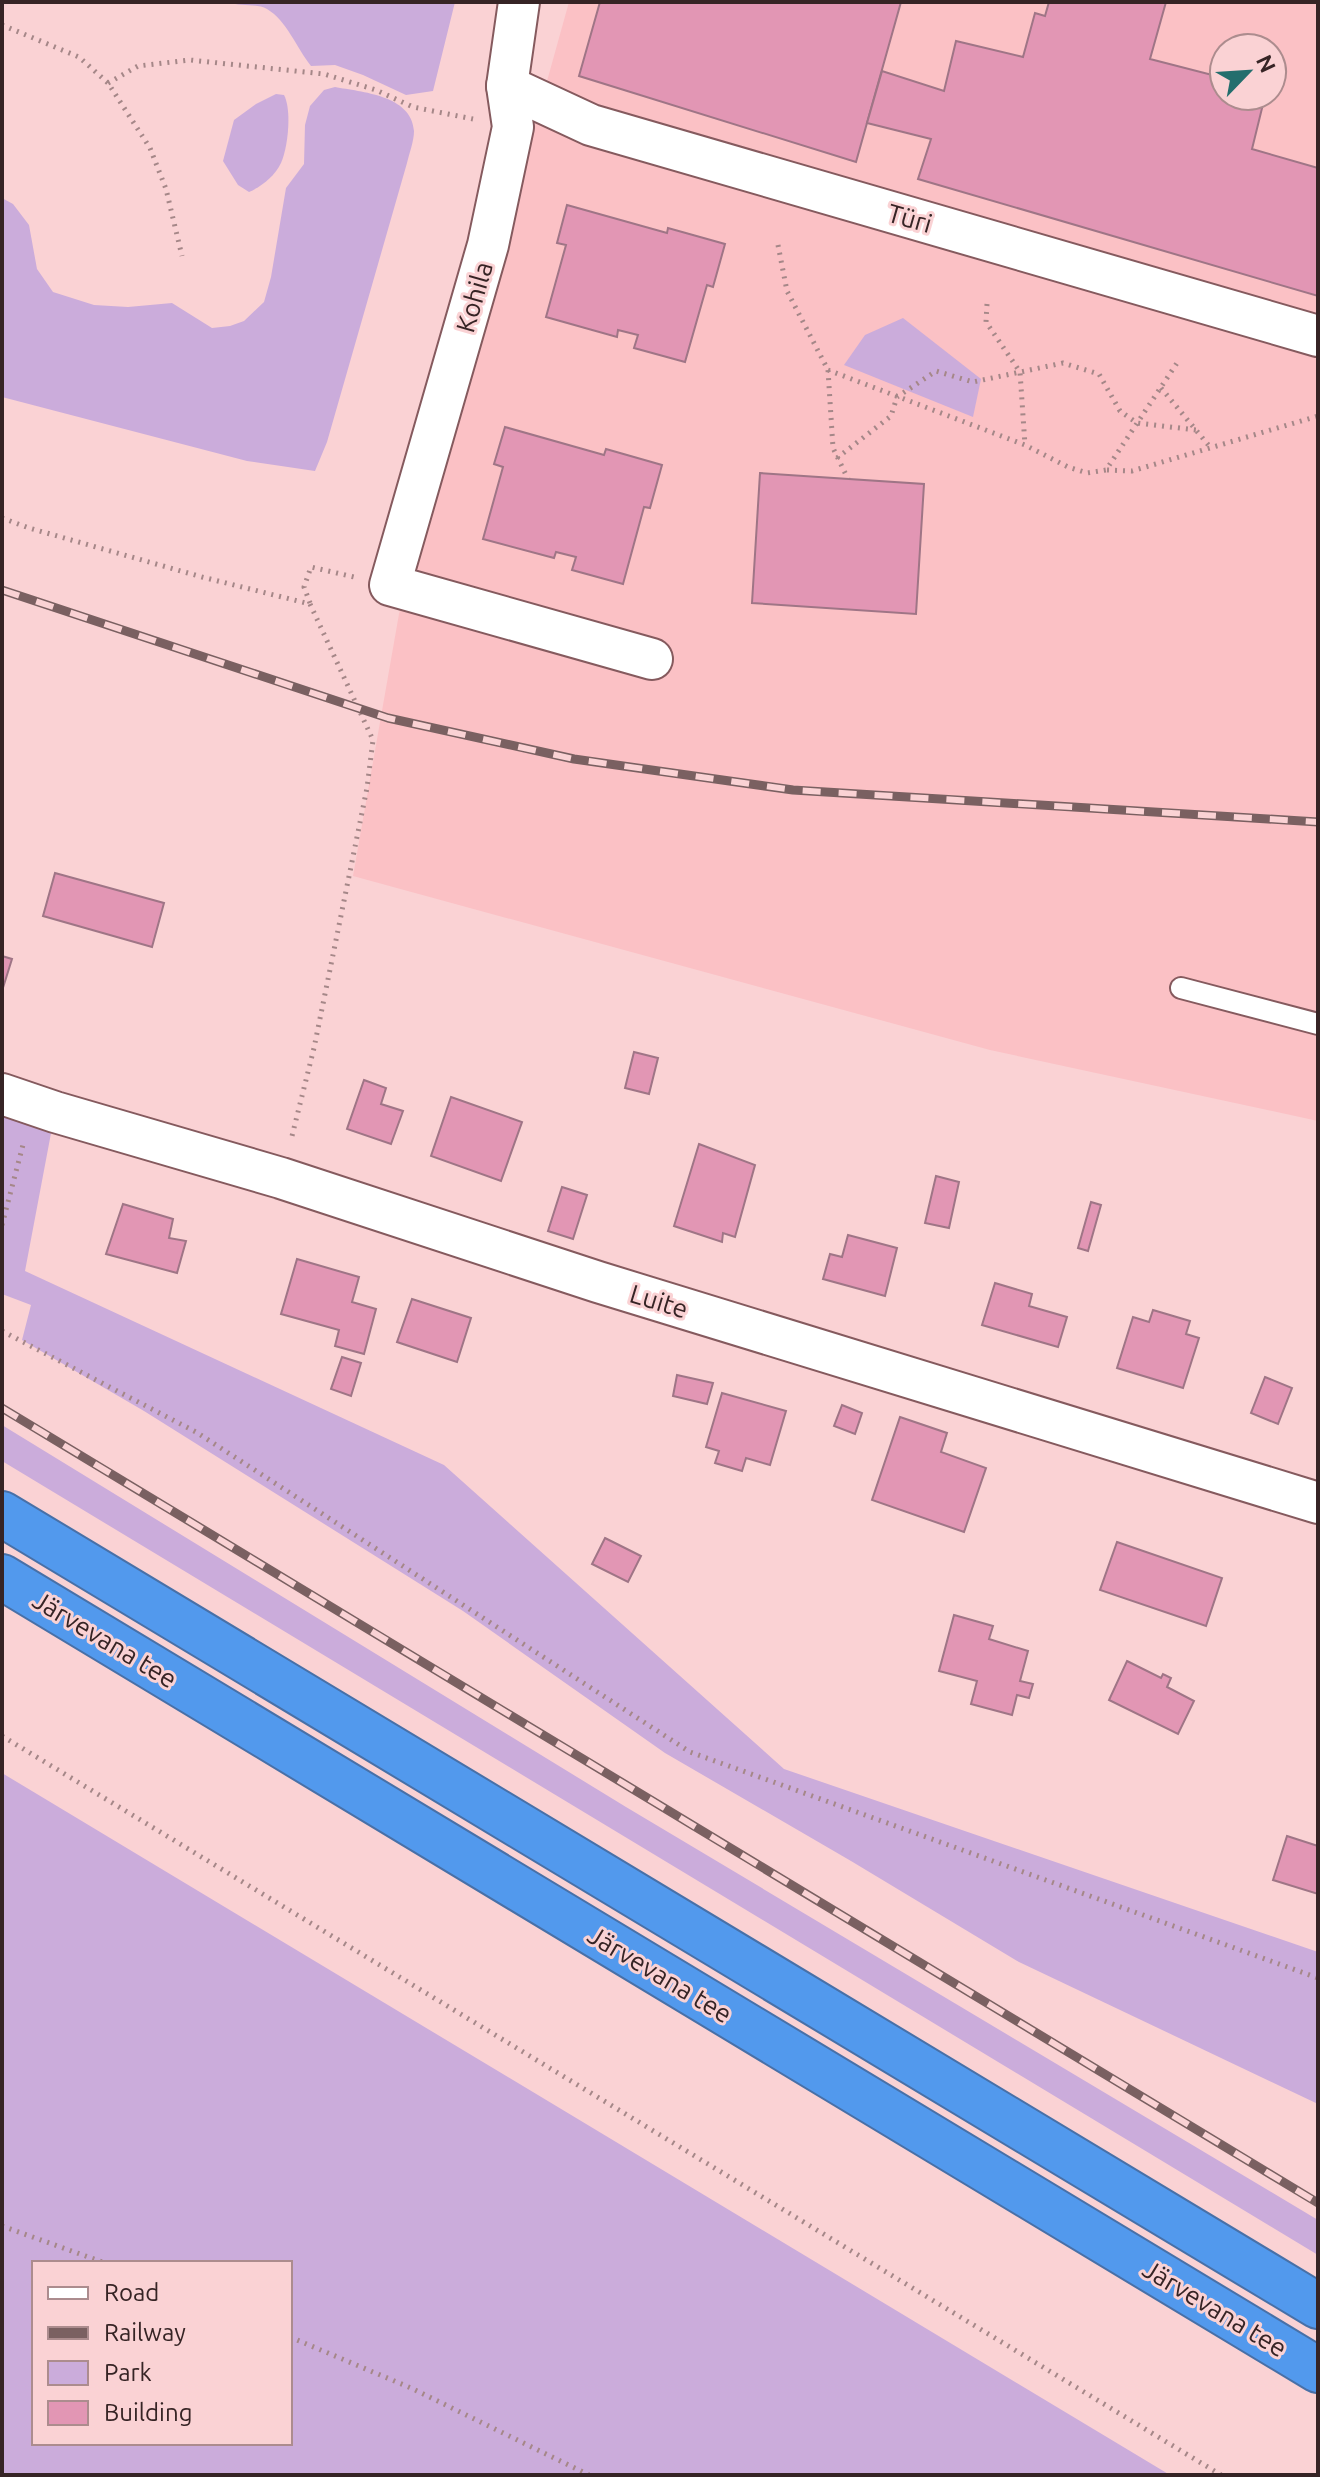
<svg xmlns="http://www.w3.org/2000/svg" width="1320" height="2477" viewBox="0 0 1320 2477" font-family="Ubuntu,sans-serif">
<style>
.built{fill:#fbc1c5;fill-rule:evenodd}
.green{fill:#cbacdb;fill-rule:evenodd}
.building{fill:#e296b4;stroke:#9f7586;stroke-width:2}
.lines{fill:none;stroke-linecap:round;stroke-linejoin:round}
.lane-casing{stroke:#855a5e;stroke-width:24}
.street-casing{stroke:#855a5e;stroke-width:44}
.highway-casing{stroke:#4870a7;stroke-width:48}
.path{stroke:#a58788;stroke-width:5;stroke-dasharray:2 6;stroke-linecap:butt}
.lane{stroke:#fff;stroke-width:20}
.street{stroke:#fff;stroke-width:40}
.highway{stroke:#5299ed;stroke-width:44}
.rail-casing{stroke:#7a6061;stroke-width:9}
.rail{stroke:#fad2d4;stroke-width:6;stroke-dasharray:18;stroke-linecap:butt}
.labels{text-anchor:middle;dominant-baseline:central;stroke-width:6;stroke-linejoin:round;paint-order:stroke}
.street-label{font-size:26px;fill:#362425;stroke:#fad2d4}
</style>
<rect width="100%" height="100%" fill="#fad2d4"/>
<path class="built" d="M 569,2 L 1318,2 L 1318,1121 L 990,1050 L 353,876 L 399,614 ZM 1224,48 L 1272,48 L 1272,96 L 1224,96 Z"/>
<g class="green">
<path d="M 229,2 L 455,2 L 433,91 L 406,95 L 363,75 L 335,65 L 311,66 C 296,47 287,21 267,9 C 256,3 240,7 229,2 Z"/>
<path d="M 335,87 C 361,92 412,95 414,131 C 414,141 409,154 407,163 L 327,442 L 315,471 L 247,461 L 2,397 L 2,198 L 13,204 L 29,225 L 37,269 L 53,292 L 94,305 L 128,307 L 172,303 L 212,328 L 230,326 L 244,321 L 264,302 L 271,277 L 286,188 L 304,164 L 305,125 L 310,106 L 324,90 Z"/>
<path d="M 276,94 L 284,95 C 292,110 288,148 281,163 C 274,177 262,186 249,192 L 238,185 L 223,161 L 234,120 L 256,104 Z"/>
<polygon points="903,318 981,379 973,417 844,365 865,335"/>
<polygon points="2,1094 55,1112 25,1271 444,1465 784,1769 1318,1952 1318,2104 1019,1962 851,1861 665,1753 463,1611 144,1411 22,1340 31,1305 2,1294"/>
<polygon points="2,1425 626,1807 1318,2220 1318,2255 2,1461"/>
<path d="M 2,1773 L 1170,2475 L 2,2475 ZM 290,2263 L 290,2443 L 34,2443 L 34,2263 Z"/>
</g>
<g class="building">
<polygon points="600,2 901,2 856,162 579,76"/>
<polygon points="1049,2 1166,2 1150,59 1224,78 1224,96 1265,96 1252,149 1318,168 1318,296 918,179 931,139 867,123 882,71 944,91 956,41 1023,57 1035,13 1045,16"/>
<polygon points="567,205 667,233 668,228 725,244 713,287 707,285 685,362 634,348 638,335 618,330 617,337 546,317 566,245 557,243"/>
<polygon points="505,427 604,455 606,449 662,465 650,508 644,507 623,584 572,570 576,557 556,552 554,558 483,539 503,467 494,464"/>
<polygon points="760,473 924,484 916,614 752,603"/>
<polygon points="55,873 164,903 152,947 43,916"/>
<polygon points="2,956 12,959 2,991"/>
<polygon points="634,1052 658,1058 649,1094 625,1088"/>
<polygon points="364,1080 386,1088 381,1104 403,1111 391,1144 347,1129"/>
<polygon points="451,1097 522,1122 501,1181 431,1156"/>
<polygon points="699,1144 755,1165 735,1237 723,1233 722,1242 674,1226"/>
<polygon points="936,1176 959,1182 949,1228 925,1223"/>
<polygon points="562,1187 587,1195 573,1239 548,1231"/>
<polygon points="1091,1202 1101,1205 1088,1251 1078,1248"/>
<polygon points="123,1204 173,1219 169,1238 186,1241 177,1273 106,1254"/>
<polygon points="848,1235 897,1248 885,1296 823,1279 830,1254 842,1257"/>
<polygon points="297,1259 359,1277 352,1302 376,1309 364,1354 335,1346 339,1330 281,1314"/>
<polygon points="995,1283 1032,1294 1029,1306 1067,1317 1058,1347 982,1325"/>
<polygon points="412,1299 471,1318 457,1362 397,1342"/>
<polygon points="1153,1310 1190,1321 1186,1334 1199,1338 1183,1388 1117,1368 1133,1317 1149,1322"/>
<polygon points="342,1357 361,1363 351,1396 331,1389"/>
<polygon points="677,1375 713,1383 707,1404 673,1396"/>
<polygon points="1265,1377 1292,1388 1278,1424 1251,1413"/>
<polygon points="722,1393 786,1411 770,1465 746,1458 742,1471 715,1463 719,1451 706,1447"/>
<polygon points="842,1405 862,1413 855,1434 834,1426"/>
<polygon points="900,1417 947,1433 941,1452 986,1468 964,1532 872,1500"/>
<polygon points="605,1538 641,1556 628,1582 592,1564"/>
<polygon points="1117,1542 1222,1578 1206,1626 1100,1590"/>
<polygon points="954,1615 993,1626 989,1639 1028,1651 1020,1681 1033,1684 1029,1698 1017,1695 1012,1715 971,1704 977,1681 939,1671"/>
<polygon points="1127,1661 1161,1678 1163,1674 1171,1678 1167,1687 1194,1701 1178,1734 1109,1700"/>
<polygon points="1287,1836 1318,1846 1318,1894 1273,1880"/>
</g>
<g class="lines">
<defs>
<polyline id="lane" points="1181,988 1318,1024"/>
<g id="street">
<polyline points="519,2 507,86 513,127 488,245 390,585 652,659"/>
<polyline points="507,86 591,125 1318,336"/>
<polyline points="2,1094 55,1112 281,1178 598,1282 1318,1503"/>
</g>
<g id="highway">
<polyline points="2,1514 1318,2306"/>
<polyline points="2,1577 1318,2370"/>
</g>
</defs>
<use href="#lane" class="lane-casing"/>
<use href="#street" class="street-casing"/>
<use href="#highway" class="highway-casing"/>
<g class="path">
<polyline points="2,25 79,57 108,83 150,148 166,189 182,256"/>
<polyline points="108,83 138,66 190,60 324,74 376,90 413,107 473,119"/>
<polyline points="778,245 787,291 828,370 833,448 848,479"/>
<polyline points="987,304 986,322 1020,372 1025,445"/>
<polyline points="828,370 1025,445 1068,467 1087,473 1106,470 1179,360"/>
<polyline points="1161,388 1210,447"/>
<polyline points="837,458 891,416 897,397 936,371 973,382 1063,363 1099,374 1120,411 1137,423 1196,430"/>
<polyline points="1107,470 1132,471 1318,416"/>
<polyline points="2,518 29,528 202,577 310,604 373,740 367,788 314,1048 291,1140"/>
<polyline points="310,603 304,587 311,567 354,577"/>
<polyline points="2,1225 24,1141"/>
<polyline points="2,1331 196,1432 690,1752 1318,1978"/>
<polyline points="2,1736 1221,2475"/>
<polyline points="2,2226 105,2263"/>
<polyline points="290,2337 411,2388 589,2475"/>
</g>
<use href="#lane" class="lane"/>
<use href="#street" class="street"/>
<use href="#highway" class="highway"/>
<defs>
<g id="rail">
<polyline points="2,590 388,718 574,759 793,790 1318,822"/>
<polyline points="2,1408 1318,2203"/>
</g>
</defs>
<use href="#rail" class="rail-casing"/>
<use href="#rail" class="rail"/>
</g>
<g class="labels">
<g class="street-label">
<text transform="translate(910 218) rotate(16)">Türi</text>
<text transform="translate(474 297) rotate(-74)">Kohila</text>
<text transform="translate(659 1301) rotate(17)">Luite</text>
<text transform="translate(105 1639) rotate(31)">Järvevana tee</text>
<text transform="translate(660 1974) rotate(31)">Järvevana tee</text>
<text transform="translate(1215 2308) rotate(31)">Järvevana tee</text>
</g>
</g>
<rect width="1320" height="2477" fill="none" stroke="#362425" stroke-width="8"/>
<rect x="32" y="2261" width="260" height="184" fill="#fad2d4" stroke="#ac8c8e" stroke-width="2"/>
<rect x="48" y="2287" width="40" height="12" fill="#ffffff" stroke="#ac8c8e" stroke-width="2"/>
<text x="104" y="2301" font-size="24" fill="#362425">Road</text>
<rect x="48" y="2327" width="40" height="12" fill="#7a6061" stroke="#ac8c8e" stroke-width="2"/>
<text x="104" y="2341" font-size="24" fill="#362425">Railway</text>
<rect x="48" y="2361" width="40" height="24" fill="#cbacdb" stroke="#ac8c8e" stroke-width="2"/>
<text x="104" y="2381" font-size="24" fill="#362425">Park</text>
<rect x="48" y="2401" width="40" height="24" fill="#e296b4" stroke="#ac8c8e" stroke-width="2"/>
<text x="104" y="2421" font-size="24" fill="#362425">Building</text>
<g transform="translate(1248 72) rotate(65)"><circle r="38" fill="#fad2d4" stroke="#ac8c8e" stroke-width="2"/>
<path d="M0-6L14 30L0 20L-14 30Z" fill="#236e6d"/>
<text y="-12" font-size="22" font-weight="bold" text-anchor="middle" fill="#362425">N</text>
</g>
</svg>
